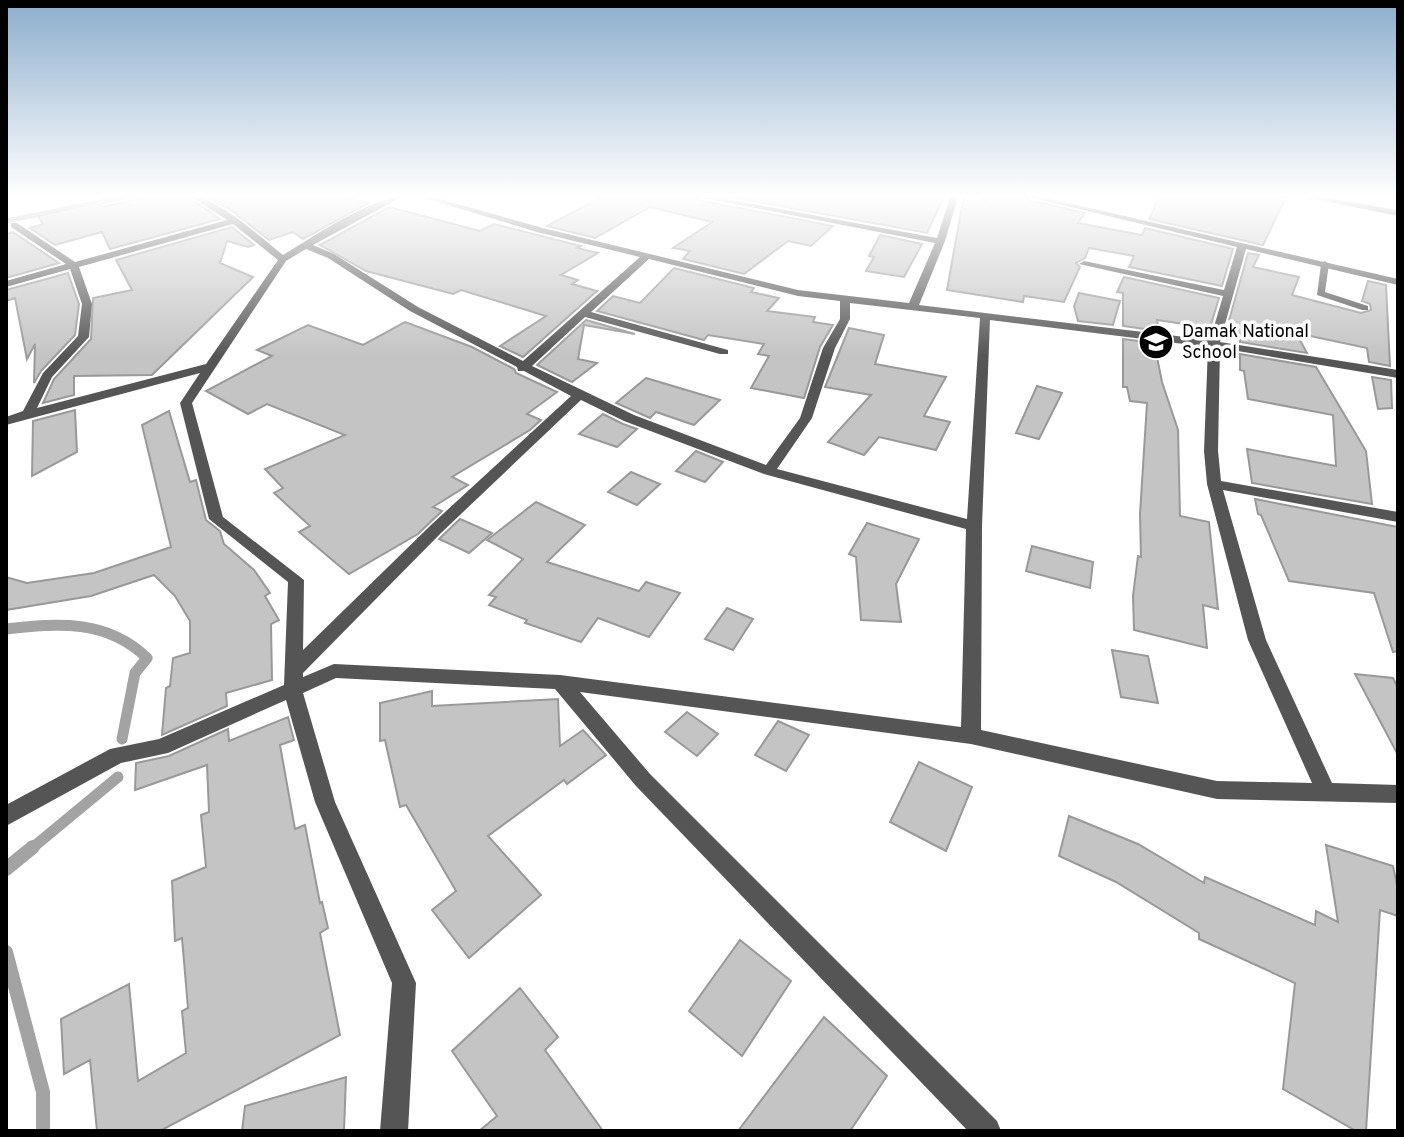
<svg xmlns="http://www.w3.org/2000/svg" width="1404" height="1137" viewBox="0 0 1404 1137" font-family="Overpass,sans-serif">
<style>
.lines{fill:none;stroke-linecap:round;stroke-linejoin:round}
.stream-far2{stroke:#a3a3a3;stroke-width:5}
.stream-far1{stroke:#a3a3a3;stroke-width:11}
.stream{stroke:#a3a3a3;stroke-width:14}
.building{fill:#c4c4c4;stroke:#999;stroke-width:2}
.lane{fill:#555;fill-rule:evenodd}
.street{fill:#555;fill-rule:evenodd}
.labels{text-anchor:middle;dominant-baseline:central;stroke-width:7;stroke-linejoin:round;paint-order:stroke}
.far-poi-label{font-size:18px;fill:#000;stroke:#fff;text-anchor:start}
</style>
<rect width="100%" height="100%" fill="#fff"/>
<g class="lines">
<polyline class="stream-far2" points="6,221 125,197"/>
<g class="stream-far1">
<path d="M 6,629 C 58,623 107,619 147,658 L 135,673 L 122,739"/>
<polyline points="31,849 118,777"/>
</g>
<g class="stream">
<polyline points="6,869 33,847"/>
<polyline points="6,952 43,1092 43,1131"/>
</g>
</g>
<g class="building">
<polygon points="147,197 189,197 220,219 110,249 102,232 55,245 30,228 43,224 38,216 96,203 103,207"/>
<polygon points="205,197 343,197 369,203 303,239 293,232 269,240 228,208"/>
<polygon points="601,197 696,197 698,200 833,226 811,246 788,241 744,274 683,259 690,251 673,248 712,222 650,207 595,238 547,226"/>
<polygon points="730,197 944,197 927,233"/>
<polygon points="984,197 1026,197 1028,200 1085,213 1078,223 1142,235 1145,228 1233,249 1222,286 1129,267 1134,256 1089,248 1085,258 1076,263 1080,267 1064,302 1024,296 1023,302 947,290 963,200 984,202"/>
<polygon points="1159,197 1286,197 1263,245 1149,219"/>
<polygon points="389,207 480,231 494,224 581,246 577,248 598,253 561,275 578,280 572,284 597,291 523,357 500,346 546,316 461,290 453,294 366,271 320,245"/>
<polygon points="232,227 254,245 248,247 227,241 220,263 253,277 152,375 74,376 74,395 43,403 54,379 91,339 93,298 132,290 116,260"/>
<polygon points="13,232 59,263 6,278 6,234"/>
<polygon points="880,235 922,244 904,277 866,271 874,257 869,256"/>
<polygon points="1248,253 1259,255 1253,267 1299,277 1292,295 1361,313 1371,310 1370,304 1362,301 1368,281 1386,285 1390,366 1369,362 1367,348 1296,333 1307,353 1240,342 1240,333 1226,331"/>
<polygon points="674,268 754,288 751,292 779,298 767,311 815,317 813,322 833,325 820,347 804,398 751,388 769,356 758,354 764,344 708,335 704,340 597,311 613,296 640,303"/>
<polygon points="68,273 79,304 75,335 41,371 34,383 35,344 27,359 15,298 6,301 6,290"/>
<polygon points="1124,277 1219,298 1210,328 1157,320 1159,331 1123,326 1123,293 1117,292"/>
<polygon points="1079,293 1120,301 1113,325 1078,321 1074,306"/>
<polygon points="586,320 635,334 584,325 578,359 597,363 572,382 537,365"/>
<polygon points="405,322 472,347 514,369 516,373 557,392 527,414 541,420 530,430 452,477 468,485 433,507 442,511 418,534 349,574 299,532 310,526 274,493 283,488 265,469 345,435 267,404 248,414 206,391 272,356 257,350 308,325 363,345"/>
<polygon points="849,328 884,335 875,364 946,377 924,416 950,422 936,450 879,437 864,455 828,442 871,395 825,387"/>
<polygon points="1123,339 1162,344 1163,348 1155,347 1162,382 1178,430 1180,516 1209,522 1218,609 1203,605 1207,648 1134,630 1133,596 1138,556 1141,557 1140,514 1147,403 1130,401 1127,387 1123,387"/>
<polygon points="1240,354 1316,367 1366,451 1372,504 1252,483 1247,449 1336,466 1333,415 1248,399 1244,371 1240,370"/>
<polygon points="1372,377 1391,380 1392,408 1378,409"/>
<polygon points="646,378 720,400 694,425 656,412 650,418 616,403"/>
<polygon points="1037,386 1062,393 1039,439 1016,433"/>
<polygon points="75,410 77,452 32,476 33,421"/>
<polygon points="169,411 190,482 196,480 206,520 220,531 224,544 254,570 270,593 265,596 279,620 271,624 272,680 226,693 227,706 162,735 166,688 170,686 173,658 190,653 190,621 175,596 154,575 91,596 6,610 6,577 27,583 94,573 171,547 142,425"/>
<polygon points="603,414 623,424 637,429 617,447 579,434"/>
<polygon points="696,451 723,462 705,482 676,471"/>
<polygon points="631,472 660,484 637,505 608,492"/>
<polygon points="1255,499 1398,527 1398,651 1393,652 1374,593 1289,581 1261,515 1258,514"/>
<polygon points="536,502 585,525 547,562 639,591 646,582 680,593 649,637 598,618 581,642 525,623 527,620 489,605 496,597 489,595 523,559 487,540"/>
<polygon points="460,519 492,533 469,553 439,539"/>
<polygon points="867,523 919,539 896,584 901,622 861,620 856,557 849,554"/>
<polygon points="1032,546 1093,562 1090,588 1026,571"/>
<polygon points="727,608 753,619 733,650 705,639"/>
<polygon points="1112,650 1148,656 1158,703 1121,697"/>
<polygon points="1355,674 1393,678 1398,688 1398,755"/>
<polygon points="432,691 432,706 558,699 560,746 583,730 606,755 567,784 564,780 488,836 541,895 469,958 432,910 456,891 406,805 400,807 385,740 380,741 380,703"/>
<polygon points="687,712 718,734 697,756 665,732"/>
<polygon points="288,717 294,740 280,745 295,829 305,825 320,903 322,902 328,928 320,933 340,1035 160,1131 97,1131 90,1060 64,1074 61,1019 129,984 138,1081 186,1053 182,1011 188,1008 182,938 175,941 172,881 206,867 201,815 209,812 207,765 135,790 136,763 169,756 228,729 229,741"/>
<polygon points="778,721 809,735 786,771 755,755"/>
<polygon points="919,762 972,787 946,851 890,822"/>
<polygon points="1069,816 1138,844 1204,883 1205,877 1315,925 1316,911 1338,922 1326,845 1393,866 1398,890 1398,916 1380,910 1366,1131 1356,1131 1283,1089 1295,983 1199,939 1199,933 1116,882 1059,856"/>
<polygon points="740,940 791,981 742,1056 689,1011"/>
<polygon points="520,988 558,1037 545,1050 603,1131 479,1131 497,1116 452,1051"/>
<polygon points="824,1017 887,1076 850,1131 738,1131"/>
<polygon points="346,1077 344,1131 242,1131 245,1106"/>
</g>
<g class="lines">
<polygon class="lane" points="1325,261 1329,264 1325,292 1368,306 1368,310 1362,310 1317,295 1321,264"/>
<g class="street">
<path d="M 192,197 C 216,196 263,239 283,255 C 310,239 371,197 402,197 L 313,245 L 334,254 L 418,307 L 523,361 L 640,257 L 537,232 L 421,197 L 433,197 L 543,228 L 798,290 L 909,303 L 935,243 L 699,197 L 715,197 L 937,238 L 950,197 L 958,197 L 945,241 L 919,305 L 1210,340 L 1223,296 L 1079,264 L 1084,261 L 1224,290 L 1237,247 L 1029,197 L 1042,197 L 1398,279 L 1398,285 L 1246,249 L 1220,342 L 1398,370 L 1398,378 L 1220,348 L 1218,451 L 1221,481 L 1398,512 L 1398,522 L 1223,490 L 1266,640 L 1332,783 L 1398,785 L 1398,803 L 1217,799 L 971,744 L 580,692 L 650,774 L 997,1121 L 1001,1131 L 968,1131 L 636,786 L 555,689 L 336,678 L 303,693 L 335,802 L 416,983 L 408,1131 L 380,1131 L 392,983 L 315,802 L 286,700 L 168,753 L 121,763 L 6,826 L 6,805 L 110,749 L 159,739 L 284,685 L 288,582 L 209,519 L 180,403 L 200,373 L 6,425 L 6,417 L 23,411 L 43,373 L 78,336 L 82,304 L 70,269 L 6,287 L 6,281 L 66,264 L 11,227 L 11,223 L 17,223 L 75,262 L 227,220 ZM 233,224 L 278,260 L 206,364 L 37,408 L 52,377 L 89,337 L 92,304 L 79,267 ZM 306,249 L 328,258 L 410,311 L 517,367 L 518,371 L 524,371 L 571,396 L 431,525 L 303,650 L 304,580 L 223,517 L 192,403 L 286,261 ZM 649,259 L 798,296 L 840,301 L 840,319 L 823,348 L 800,418 L 766,465 L 634,415 L 532,366 L 585,317 L 720,354 L 728,354 L 728,350 L 591,312 ZM 850,303 L 980,318 L 967,519 L 777,469 L 812,418 L 835,348 L 850,319 ZM 990,320 L 1208,347 L 1204,451 L 1207,484 L 1248,640 L 1312,783 L 1217,781 L 981,730 L 982,526 ZM 581,400 L 624,421 L 764,474 L 966,529 L 961,727 L 560,675 L 334,664 L 303,677 L 303,673 L 441,533 Z"/>
<polygon points="1305,197 1321,197 1398,210 1398,216"/>
</g>
</g>
<linearGradient id="sky" x2="0" y2="1"><stop stop-color="#8cadcc"/><stop offset="0.55" stop-color="#fff"/><stop offset="1" stop-color="#fff" stop-opacity="0"/></linearGradient>
<rect width="1404" height="356" fill="url(#sky)"/>
<defs>
<symbol id="school-disc" viewBox="-11 -11 22 22"><circle r="9.5" fill="#000" stroke="#fff"/><path d="M0-5L7-2L0 1L-7-2ZM-4 1L0 2.5L4 1V4Q0 6-4 4Z" fill="#fff"/></symbol>
</defs>
<g fill-rule="evenodd">
<use href="#school-disc" x="1136" y="322" width="40" height="40"/>
</g>
<g class="labels">
<g class="far-poi-label">
<text x="1182" y="332">Damak National<tspan x="1182" dy="21">School</tspan></text>
</g>
</g>
<rect width="1404" height="1137" fill="none" stroke="#000000" stroke-width="16"/>
</svg>
